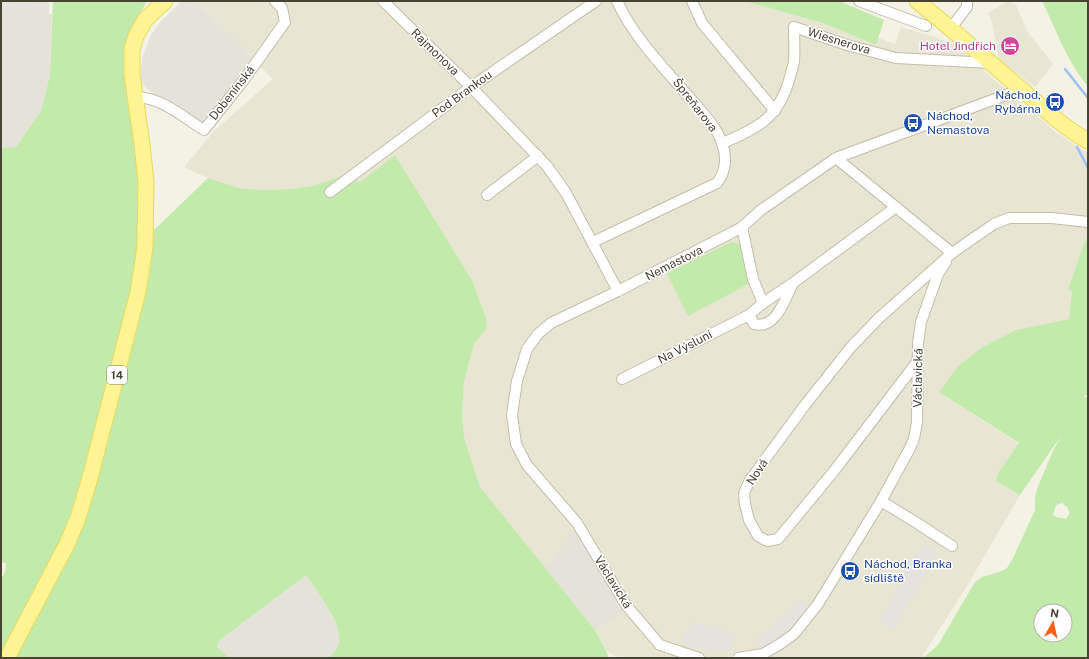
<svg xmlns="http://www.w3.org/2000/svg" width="1089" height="659" viewBox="0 0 1089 659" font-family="'Public Sans',sans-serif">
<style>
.residential{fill:#e8e5d3}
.industrial{fill:#e5e2da}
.green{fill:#c2eaab;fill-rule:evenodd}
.parking{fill:#e4e3de}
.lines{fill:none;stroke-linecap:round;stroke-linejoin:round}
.stream{stroke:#9ec1f4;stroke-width:2.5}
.minor-casing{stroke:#c2beaa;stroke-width:12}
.primary-casing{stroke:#ead95d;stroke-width:17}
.minor{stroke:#fff;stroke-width:10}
.primary{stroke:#fff493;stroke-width:15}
.labels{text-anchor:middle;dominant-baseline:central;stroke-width:3;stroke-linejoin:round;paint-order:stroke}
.shield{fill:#fff;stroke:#7e7b71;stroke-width:1}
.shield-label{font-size:11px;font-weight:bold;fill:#464234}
.street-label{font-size:12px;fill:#464234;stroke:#fff}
.hotel-label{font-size:12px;fill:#b23c85;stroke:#fff;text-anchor:end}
.transit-label{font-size:12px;fill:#164399;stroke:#fff;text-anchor:start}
</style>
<rect width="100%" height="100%" fill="#f3f2e5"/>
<g class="residential">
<polygon points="194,1 744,1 823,23 876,45 878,38 895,44 901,27 935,37 954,45 1057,133 1088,153 1088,242 1085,241 1068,289 1072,291 1069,319 1016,330 981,348 958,366 939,392 1019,444 998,473 996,481 1020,495 967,586 921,658 619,658 606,651 595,630 623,613 575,530 545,569 480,487 464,437 462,415 464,382 474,344 486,329 487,321 473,282 395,156 359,183 351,173 313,186 293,189 259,190 239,188 208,178 184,167 214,131 273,79 255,61 246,55 249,51"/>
<polygon points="1008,1 1016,5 1027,31 1053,64 1035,87 999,59 992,22 988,13"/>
</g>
<g class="industrial">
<polygon points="1,1 49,1 49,14 52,14 50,75 41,111 16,147 1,148"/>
<polygon points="182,1 194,1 249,51 246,55 255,61 203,126 156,96 142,84 140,78 143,56 150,37 160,22"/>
<polygon points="575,529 623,613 595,630 545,569"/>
<polygon points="306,575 330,610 339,632 339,645 334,653 328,658 229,658 217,647 218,643 221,639"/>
</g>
<g class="green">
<path d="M 53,1 L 147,1 L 128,35 L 125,48 L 124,62 L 127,98 L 134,145 L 138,182 L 137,246 L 131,290 L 82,476 L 70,515 L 60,540 L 1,652 L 1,578 C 5,575 6,568 6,563 L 1,562 L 1,148 L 16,147 L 41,111 L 50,75 Z"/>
<polygon points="744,1 839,1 884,20 876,45 823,23"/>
<path d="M 1042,1 L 1088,1 L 1088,86 C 1067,62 1056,29 1042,1 Z"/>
<path d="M 395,155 L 473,282 L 487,321 L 486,329 L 474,344 L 464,382 L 462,415 L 464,437 L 480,487 L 595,630 L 606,651 L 609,658 L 328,658 C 332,655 336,651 338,646 C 346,627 316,590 306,575 L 221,639 L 218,643 L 217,647 L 229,658 L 16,658 L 75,547 L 85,520 L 97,480 L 146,294 L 151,265 L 154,230 L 208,178 L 239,188 L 259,190 L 293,189 L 313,186 L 351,173 L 359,183 Z"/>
<path d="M 1085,241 L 1088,242 L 1088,395 L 1084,396 L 1085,398 L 1088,396 L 1088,658 L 923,658 L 938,645 L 975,582 L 982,577 L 1002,571 L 1007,568 L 1013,558 L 1035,510 L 1035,498 L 1037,489 L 1052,453 L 1061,436 L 1020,495 L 996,481 L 998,473 L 1019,443 L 939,392 L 958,366 L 981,348 L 1016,330 L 1069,319 L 1072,291 L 1068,289 ZM 1062,503 L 1067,507 L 1070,513 L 1066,519 L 1056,517 L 1053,514 L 1056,505 ZM 1041,611 L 1065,611 L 1065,635 L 1041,635 Z"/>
<polygon points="732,242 740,245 750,283 688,316 667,273"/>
</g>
<g class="parking">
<polygon points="1,1 32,1 32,10 1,7"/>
<polygon points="924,544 938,552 894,630 879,620"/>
<polygon points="801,599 812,605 791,633 764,650 755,640"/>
<polygon points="692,622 735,633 731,652 701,649 681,642"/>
</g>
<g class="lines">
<g class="stream">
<polyline points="1065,69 1088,98"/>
<polyline points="1077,147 1088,168"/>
</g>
<defs>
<g id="minor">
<polyline points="383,1 471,87 547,166 566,193 618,291"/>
<polyline points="692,1 702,23 775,111"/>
<polyline points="859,1 926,26"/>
<polyline points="951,28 967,7 967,1"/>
<path d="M 135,97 C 161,97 183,117 204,130 L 243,81 L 285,22 L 282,8 L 275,1"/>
<path d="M 723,143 C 759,127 779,118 790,77 C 791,72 793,67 794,62 C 795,51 794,39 794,27 L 847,45 L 896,58 L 991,63"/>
<polyline points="836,158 952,253"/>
<polyline points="330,192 471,87 596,1"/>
<polyline points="487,195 538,156"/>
<polyline points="742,227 753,279 763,303"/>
<path d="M 593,242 L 717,183 C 726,172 727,156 722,143 C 716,126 702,112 690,98 C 664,68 634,38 617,1"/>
<path d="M 793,283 C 785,299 776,330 754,324 L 749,315 L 763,303 L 793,283 L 896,207"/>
<polyline points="917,362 834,471 778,539 767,541 758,536 749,520 745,504 744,493 750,480 805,405 851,347 879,318 952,253 994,224 1009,218 1052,218 1088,222"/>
<polyline points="622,379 749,315"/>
<polyline points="881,501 917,523 952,546"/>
<polyline points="699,658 660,645 626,605 577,523 527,465 516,444 512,415 517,381 527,349 538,334 551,323 618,291 733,232 742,227 761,210 836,158 1022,89"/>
<polyline points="738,658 763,654 780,644 794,634 818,604 881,501 909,450 914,439 917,422 918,344 921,322 938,274 946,262"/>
</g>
<g id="primary">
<path d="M 917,1 C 952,29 986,59 1020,88 C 1042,107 1063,127 1088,141"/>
<polyline points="7,658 67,544 78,518 90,478 138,292 145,247 146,182 142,144 132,75 132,49 136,36 145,20 165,1"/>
</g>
</defs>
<use href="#minor" class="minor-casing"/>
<use href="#primary" class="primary-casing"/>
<use href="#minor" class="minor"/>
<use href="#primary" class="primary"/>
</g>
<defs>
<symbol id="hotel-disc" viewBox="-11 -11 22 22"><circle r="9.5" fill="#d1479c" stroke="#fff"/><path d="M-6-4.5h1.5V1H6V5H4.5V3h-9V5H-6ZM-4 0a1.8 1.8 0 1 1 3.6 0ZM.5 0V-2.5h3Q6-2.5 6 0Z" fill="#fff"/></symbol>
<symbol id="bus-disc" viewBox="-11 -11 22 22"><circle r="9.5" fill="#1a4fb4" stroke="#fff"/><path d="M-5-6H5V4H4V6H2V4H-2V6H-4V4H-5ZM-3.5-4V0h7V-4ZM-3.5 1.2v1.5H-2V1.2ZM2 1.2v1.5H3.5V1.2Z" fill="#fff"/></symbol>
</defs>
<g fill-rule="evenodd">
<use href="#hotel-disc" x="999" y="35" width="22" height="22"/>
<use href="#bus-disc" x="1044" y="91" width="22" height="22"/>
<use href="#bus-disc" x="902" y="112" width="22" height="22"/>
<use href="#bus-disc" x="839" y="560" width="22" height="22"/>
</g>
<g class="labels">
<rect class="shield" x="107" y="366" width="20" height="18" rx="3"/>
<g class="shield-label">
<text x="117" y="375">14</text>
</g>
<g class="street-label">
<text transform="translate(839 41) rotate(17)">Wiesnerova</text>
<text transform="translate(435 52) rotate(44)">Rajmonova</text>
<text transform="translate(232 93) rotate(-52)">Dobenínská</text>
<text transform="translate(462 94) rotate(-36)">Pod Brankou</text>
<text transform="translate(695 105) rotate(52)">Špreňarova</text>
<text transform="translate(674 263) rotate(-27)">Nemastova</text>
<text transform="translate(685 347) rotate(-27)">Na Výsluní</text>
<text transform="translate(918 378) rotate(-89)">Václavická</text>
<text transform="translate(757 472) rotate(-57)">Nová</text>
<text transform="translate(613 582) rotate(58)">Václavická</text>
</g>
<g class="hotel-label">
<text x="996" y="46">Hotel Jindřich</text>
</g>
<g class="transit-label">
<text x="1041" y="95" text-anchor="end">Náchod,<tspan x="1041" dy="14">Rybárna</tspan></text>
<text x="927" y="116">Náchod,<tspan x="927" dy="14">Nemastova</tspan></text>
<text x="864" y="564">Náchod, Branka<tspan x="864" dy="14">sídliště</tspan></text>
</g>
</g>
<rect width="1089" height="659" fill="none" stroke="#464234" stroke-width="4"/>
<g transform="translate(1053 623) rotate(9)"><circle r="19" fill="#ffffff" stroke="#b5b3ae"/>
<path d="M0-3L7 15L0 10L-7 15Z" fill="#ff6011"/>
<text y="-6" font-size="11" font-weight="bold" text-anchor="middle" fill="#464234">N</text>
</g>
</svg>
